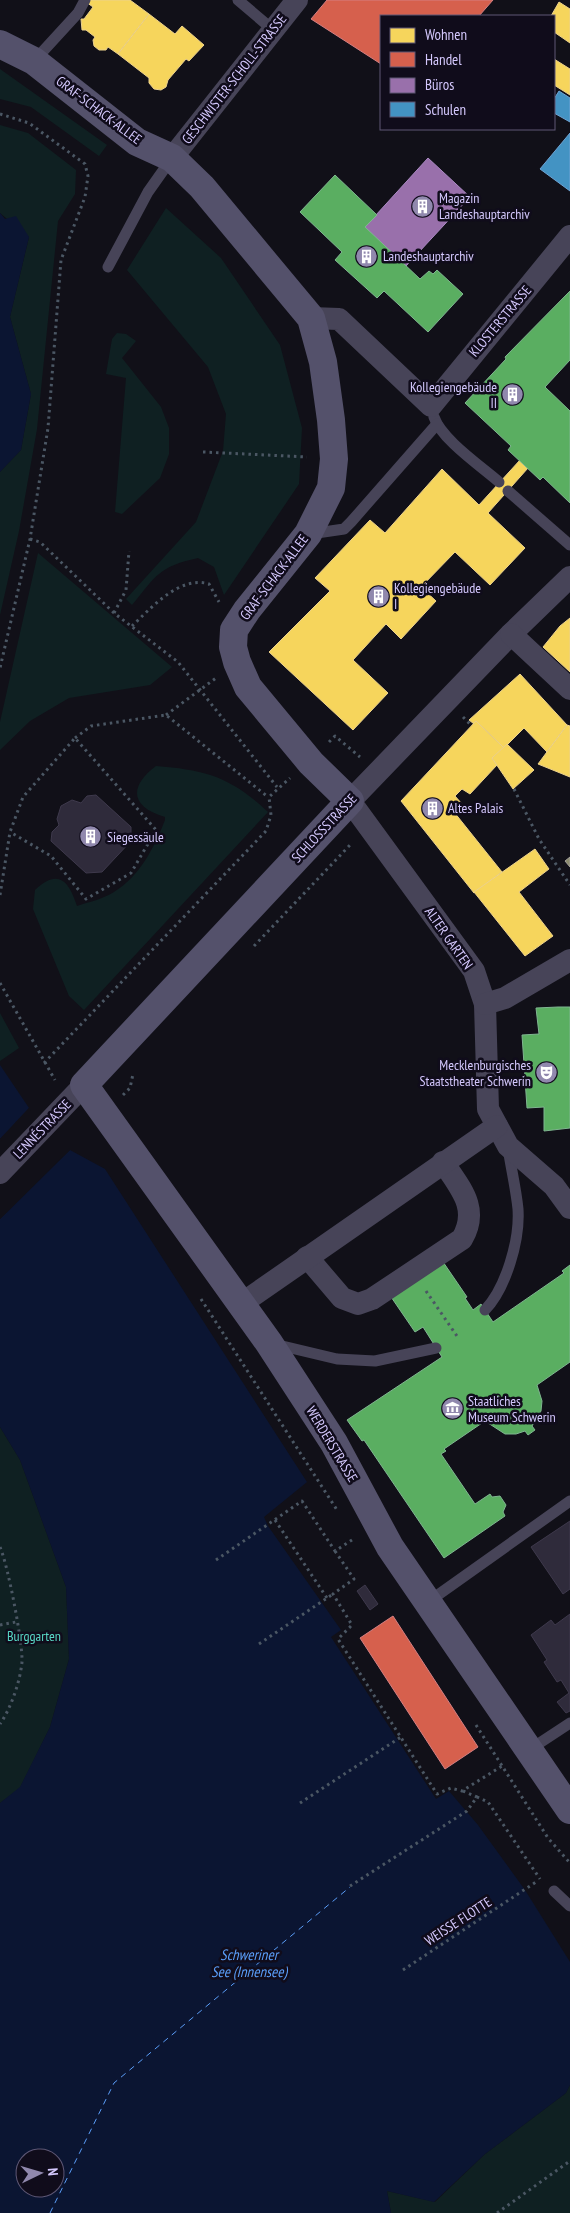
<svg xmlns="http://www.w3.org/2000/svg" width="570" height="2213" viewBox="0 0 570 2213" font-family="'PT Sans Narrow',sans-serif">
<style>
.green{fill:#0f2022}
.water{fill:#0b1532;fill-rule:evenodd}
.pier{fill:#111018}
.homes{fill:#f6d55c;stroke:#ecd18c}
.shops{fill:#d6604d;stroke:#d57f82}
.offices{fill:#9970ab;stroke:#ab8ac4}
.schools{fill:#4393c3;stroke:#6ea3d4}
.public{fill:#5aae61;stroke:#7fb690}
.industry{fill:#8c8c6e;stroke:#a29e99}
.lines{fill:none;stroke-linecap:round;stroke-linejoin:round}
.ferry{stroke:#5a9df8;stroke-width:1;stroke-dasharray:6 5;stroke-linecap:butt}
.building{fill:#2f2b3b;stroke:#3e394c}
.path{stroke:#4b5764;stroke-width:3;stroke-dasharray:2.5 4;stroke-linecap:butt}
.lane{stroke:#474458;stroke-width:11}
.street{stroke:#474458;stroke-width:22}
.secondary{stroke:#54516b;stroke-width:28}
.labels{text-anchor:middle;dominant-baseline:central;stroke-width:5;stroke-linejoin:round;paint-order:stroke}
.street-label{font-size:14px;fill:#d4c8fd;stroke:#100c1b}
.poi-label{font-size:14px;fill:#d4c8fd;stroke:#100c1b;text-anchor:start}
.park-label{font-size:14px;fill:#58d8c6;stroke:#100c1b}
.water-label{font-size:15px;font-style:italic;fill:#5a9df8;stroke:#100c1b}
</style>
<rect width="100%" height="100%" fill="#111018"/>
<g class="green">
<polygon points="0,69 107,145 99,156 31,107 0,99"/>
<polygon points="0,125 28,133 76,170 75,194 58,221 37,429 19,531 0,615 0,472 21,450 31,394 10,317 29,237 0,213"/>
<path d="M 166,208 L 221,258 L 280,345 L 302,428 L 299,484 L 224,595 L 214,567 L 198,558 C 158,567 157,575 132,605 L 126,599 L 196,522 L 223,451 L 226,414 L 208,367 L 127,270 Z"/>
<polygon points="117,333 126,334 136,341 122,358 161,407 169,428 169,454 160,478 122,514 115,512 126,378 106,374 112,339"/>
<polygon points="38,553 172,667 150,685 69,698 30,721 0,750 0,722"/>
<path d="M 156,766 C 206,770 231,777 268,812 L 84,1010 L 69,996 L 33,909 L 35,890 C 58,868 69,881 77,906 C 89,902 103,899 114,892 C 140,876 154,848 165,820 L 165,817 C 131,807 128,787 156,766 Z"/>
<polygon points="0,1013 19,1048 0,1061"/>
<polygon points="0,1427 20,1460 66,1587 69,1659 50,1727 20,1788 0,1803"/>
<polygon points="570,2085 570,2213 391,2213 387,2191 435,2202 485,2154 566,2093"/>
</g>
<g class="water">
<polygon points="0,213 5,219 16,216 29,237 10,317 31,394 21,450 0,472"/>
<polygon points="0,1065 29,1108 0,1139"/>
<path d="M 70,1150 L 105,1169 L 307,1482 L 264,1517 L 268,1526 L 341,1630 L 331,1637 L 436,1799 L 449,1791 L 478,1825 L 525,1890 L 570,1962 L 570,2085 L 566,2093 L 485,2154 L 434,2202 L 387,2191 L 391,2213 L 0,2213 L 0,1803 L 20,1787 L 50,1727 L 69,1659 L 66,1587 L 20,1460 L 0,1427 L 0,1219 ZM 25,2158 L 55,2158 L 55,2188 L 25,2188 Z"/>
</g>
<g class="pier">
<polygon points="29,1108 31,1110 0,1142 0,1139"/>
<polygon points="69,1148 70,1150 0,1219 0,1216"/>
</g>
<g class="homes">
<polygon points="88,0 130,0 149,14 118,54 108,47 106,50 99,50 94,46 93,40 95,37 86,30 82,30 81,19 84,19 93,7 86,2"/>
<polygon points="559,2 570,9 570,43 554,32 554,16 551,16"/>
<polygon points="149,14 175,34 182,26 204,45 189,61 186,59 168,80 166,87 161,90 154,89 149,83 149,78 118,54"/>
<polygon points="554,59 570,69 570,95 554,85"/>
<polygon points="520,460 528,468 488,513 525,548 490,585 455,552 421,587 436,601 401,639 386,624 353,660 388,693 353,730 269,652 330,591 315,578 370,520 385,533 442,469 479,505"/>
<polygon points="570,618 570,672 543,647 560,626"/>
<polygon points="520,674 567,725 547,752 524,728 504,748 476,721 474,724 469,720"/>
<polygon points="476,721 504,748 492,758 497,765 470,794 462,789 455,796 462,804 454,812 502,872 474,893 401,801"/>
<polygon points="567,725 570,726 570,777 538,764"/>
<polygon points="507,744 534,770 513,789 492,758"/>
<polygon points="535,849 549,869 519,892 553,936 525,956 474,892"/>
</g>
<g class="shops">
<polygon points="327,0 493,0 479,16 381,16 381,64 311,19"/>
<polygon points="393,1616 478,1747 445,1769 360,1638"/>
</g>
<polygon class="offices" points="428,158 470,197 406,266 365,227"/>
<g class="schools">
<polygon points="559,91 570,98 570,122 554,113 554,99"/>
<polygon points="570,133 570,191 540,169"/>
</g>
<g class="public">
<polygon points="335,175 377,215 365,227 420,279 429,271 433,274 437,270 463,294 428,332 384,291 377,298 335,260 342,252 300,212"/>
<polygon points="570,291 570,360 545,387 570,411 570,503 543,477 540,480 508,450 511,446 465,403 506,359 505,357"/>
<polygon points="558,1007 570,1007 570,1128 544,1131 544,1107 527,1108 522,1035 539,1034 536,1008"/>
<polygon points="439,1256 467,1297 465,1298 473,1310 481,1304 493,1322 564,1273 562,1271 570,1265 570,1362 537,1385 542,1401 541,1411 532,1426 535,1430 528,1435 525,1431 516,1434 505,1434 485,1421 444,1449 446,1451 441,1454 475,1504 490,1494 492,1497 500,1496 506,1505 503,1512 505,1516 444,1558 364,1440 362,1441 347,1420 442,1357 423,1327 415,1332 387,1291"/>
</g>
<polygon class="industry" points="570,857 570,867 565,861"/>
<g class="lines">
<polyline class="ferry" points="50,2213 114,2083 350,1887"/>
</g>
<g class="building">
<polygon points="96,795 131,827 131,841 102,872 86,873 51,841 52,832 59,825 57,819 61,806 72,800 81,803 87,796"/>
<polygon points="570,1521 570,1589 563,1594 531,1547"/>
<polygon points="365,1585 378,1604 370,1610 357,1591"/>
<polygon points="570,1614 570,1711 566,1713 557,1702 569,1693 561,1680 557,1682 544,1662 547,1660 531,1635 551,1620 555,1625"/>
</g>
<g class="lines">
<g class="path">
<polyline points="0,114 29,123 85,164 88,176 85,197 61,260 48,428 30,539 0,668"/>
<polyline points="203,452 307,457"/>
<polyline points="30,539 40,542 114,613 178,662 277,787"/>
<polyline points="114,613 126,590 129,551"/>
<path d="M 132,626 C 151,608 180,575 209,584 L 219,602"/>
<polyline points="166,715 216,678"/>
<polyline points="463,717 472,726"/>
<polyline points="75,738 91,726 166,715 268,797"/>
<polyline points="329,742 335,736 360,757"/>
<polyline points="514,789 539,839 570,885"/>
<polyline points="0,895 10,832 23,797 75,738 156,830 131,873 86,899 51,856 10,832"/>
<polyline points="254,946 351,844"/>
<polyline points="0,983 55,1080"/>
<polyline points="44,1063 266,831 271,815 269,797 290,778"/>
<polyline points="123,1095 130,1088 133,1074"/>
<polyline points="426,1291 459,1339"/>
<polyline points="201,1299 337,1510"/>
<polyline points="275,1520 327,1598"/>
<path d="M 0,1547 C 8,1565 23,1644 22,1662 C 20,1682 11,1708 0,1724"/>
<polyline points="335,1551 354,1579 333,1594 352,1625 338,1639 437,1794 451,1788 462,1791 502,1766"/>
<polyline points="216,1560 302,1501 335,1551 355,1538"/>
<polyline points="0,1625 16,1622"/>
<polyline points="259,1644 333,1594"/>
<polyline points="476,1725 548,1838 570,1863"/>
<polyline points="463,1791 477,1797"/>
<polyline points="300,1803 401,1737"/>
<polyline points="350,1886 467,1811 477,1797 488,1802 540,1879"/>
<polyline points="403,1970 536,1882"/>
<polyline points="497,2213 570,2161"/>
</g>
<g class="lane">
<polyline points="238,0 272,29"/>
<polyline points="34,61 78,13 85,0"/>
<polyline points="108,267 148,192 172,158"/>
<path d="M 434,417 C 441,439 482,467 499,482"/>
<polyline points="508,491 570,545"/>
<polyline points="310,534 344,529 351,522 437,424"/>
<path d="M 485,1310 C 506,1288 520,1240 518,1209 C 516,1189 511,1168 508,1148"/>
<polyline points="274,1344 337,1359 375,1361 436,1348"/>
<polyline points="428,1602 570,1501"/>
<polyline points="529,1750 570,1723"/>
<polyline points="554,1891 570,1906"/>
</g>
<g class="street">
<polyline points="172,158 297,0"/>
<polyline points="311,318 339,319 431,406 570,236"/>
<polyline points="570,577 511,634 350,801 474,971 485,1004 488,1109 508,1146 554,1186 570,1208"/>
<polyline points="511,634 570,689"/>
<polyline points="485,1004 505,998 570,960"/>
<polyline points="0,1173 84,1085"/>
<path d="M 307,1257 L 342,1298 L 358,1304 L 372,1299 L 462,1239 C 480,1208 460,1188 443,1162"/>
<polyline points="241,1304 497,1126"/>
</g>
<polyline class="secondary" points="0,44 34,61 137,142 172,158 202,187 311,318 323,362 331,420 334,459 331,488 308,534 247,610 234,630 233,647 237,662 248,687 311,763 350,801 84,1085 269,1343 334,1443 390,1547 570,1810"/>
</g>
<defs>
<symbol id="building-disc" viewBox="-11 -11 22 22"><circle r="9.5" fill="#9088ad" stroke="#100c1b"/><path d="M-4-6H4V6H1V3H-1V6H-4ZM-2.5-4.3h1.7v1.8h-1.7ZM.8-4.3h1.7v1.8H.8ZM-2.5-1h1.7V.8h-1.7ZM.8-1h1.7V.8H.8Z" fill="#fff"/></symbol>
<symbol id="theatre-disc" viewBox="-11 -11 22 22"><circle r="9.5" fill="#9088ad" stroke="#100c1b"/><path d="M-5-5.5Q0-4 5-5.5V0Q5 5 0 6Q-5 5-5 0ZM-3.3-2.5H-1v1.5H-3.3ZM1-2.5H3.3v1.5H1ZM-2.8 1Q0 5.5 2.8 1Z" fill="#fff"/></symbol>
<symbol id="museum-disc" viewBox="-11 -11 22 22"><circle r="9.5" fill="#9088ad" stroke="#100c1b"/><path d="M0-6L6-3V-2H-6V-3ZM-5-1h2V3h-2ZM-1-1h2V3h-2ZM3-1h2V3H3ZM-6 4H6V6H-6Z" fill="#fff"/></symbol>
</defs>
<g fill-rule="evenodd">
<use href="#building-disc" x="410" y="194" width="25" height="25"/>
<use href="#building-disc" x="354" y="244" width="25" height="25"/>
<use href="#building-disc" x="500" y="382" width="25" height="25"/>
<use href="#building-disc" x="366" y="584" width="25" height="25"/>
<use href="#building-disc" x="420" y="796" width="25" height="25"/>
<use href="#building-disc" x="78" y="824" width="25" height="25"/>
<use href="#theatre-disc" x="534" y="1060" width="25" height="25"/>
<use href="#museum-disc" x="440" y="1396" width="25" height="25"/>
</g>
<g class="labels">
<g class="street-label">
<text transform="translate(234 79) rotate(-52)">GESCHWISTER-SCHOLL-STRASSE</text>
<text transform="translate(99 110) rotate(37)">GRAF-SCHACK-ALLEE</text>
<text transform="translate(500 321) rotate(-50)">KLOSTERSTRASSE</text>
<text transform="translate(274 577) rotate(-53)">GRAF-SCHACK-ALLEE</text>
<text transform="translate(324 828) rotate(-47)">SCHLOSSSTRASSE</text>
<text transform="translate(449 938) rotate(55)">ALTER GARTEN</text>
<text transform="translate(42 1129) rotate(-46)">LENNÉSTRASSE</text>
<text transform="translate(332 1444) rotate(59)">WERDERSTRASSE</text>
<text transform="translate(458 1921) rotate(-33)">WEISSE FLOTTE</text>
</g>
<g class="poi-label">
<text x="439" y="198">Magazin<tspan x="439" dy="16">Landeshauptarchiv</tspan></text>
<text x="383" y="256">Landeshauptarchiv</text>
<text x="497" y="387" text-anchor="end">Kollegiengebäude<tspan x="497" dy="16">II</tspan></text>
<text x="394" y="588">Kollegiengebäude<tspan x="394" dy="16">I</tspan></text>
<text x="448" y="808">Altes Palais</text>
<text x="107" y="837">Siegessäule</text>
<text x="531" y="1065" text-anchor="end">Mecklenburgisches<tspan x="531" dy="16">Staatstheater Schwerin</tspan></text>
<text x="468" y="1401">Staatliches<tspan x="468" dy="16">Museum Schwerin</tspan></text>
</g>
<g class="park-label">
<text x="34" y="1636">Burggarten</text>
</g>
<g class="water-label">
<text x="249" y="1954">Schweriner<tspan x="249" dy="17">See (Innensee)</tspan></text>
</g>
</g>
<rect x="380" y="15" width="175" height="115" fill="#100c1b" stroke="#5e5775"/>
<rect x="390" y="28" width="25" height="15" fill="#f6d55c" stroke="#5e5775"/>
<text x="425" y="40" font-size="15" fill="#d4c8fd">Wohnen</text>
<rect x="390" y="52" width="25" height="15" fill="#d6604d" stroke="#5e5775"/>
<text x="425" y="65" font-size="15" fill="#d4c8fd">Handel</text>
<rect x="390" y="78" width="25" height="15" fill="#9970ab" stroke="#5e5775"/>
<text x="425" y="90" font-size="15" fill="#d4c8fd">Büros</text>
<rect x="390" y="102" width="25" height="15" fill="#4393c3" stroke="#5e5775"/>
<text x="425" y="115" font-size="15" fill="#d4c8fd">Schulen</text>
<g transform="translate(40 2173) rotate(85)"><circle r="24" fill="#100c1b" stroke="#5e5775"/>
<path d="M0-4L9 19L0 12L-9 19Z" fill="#9088ad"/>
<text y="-8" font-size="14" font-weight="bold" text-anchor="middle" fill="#d4c8fd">N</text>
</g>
</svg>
